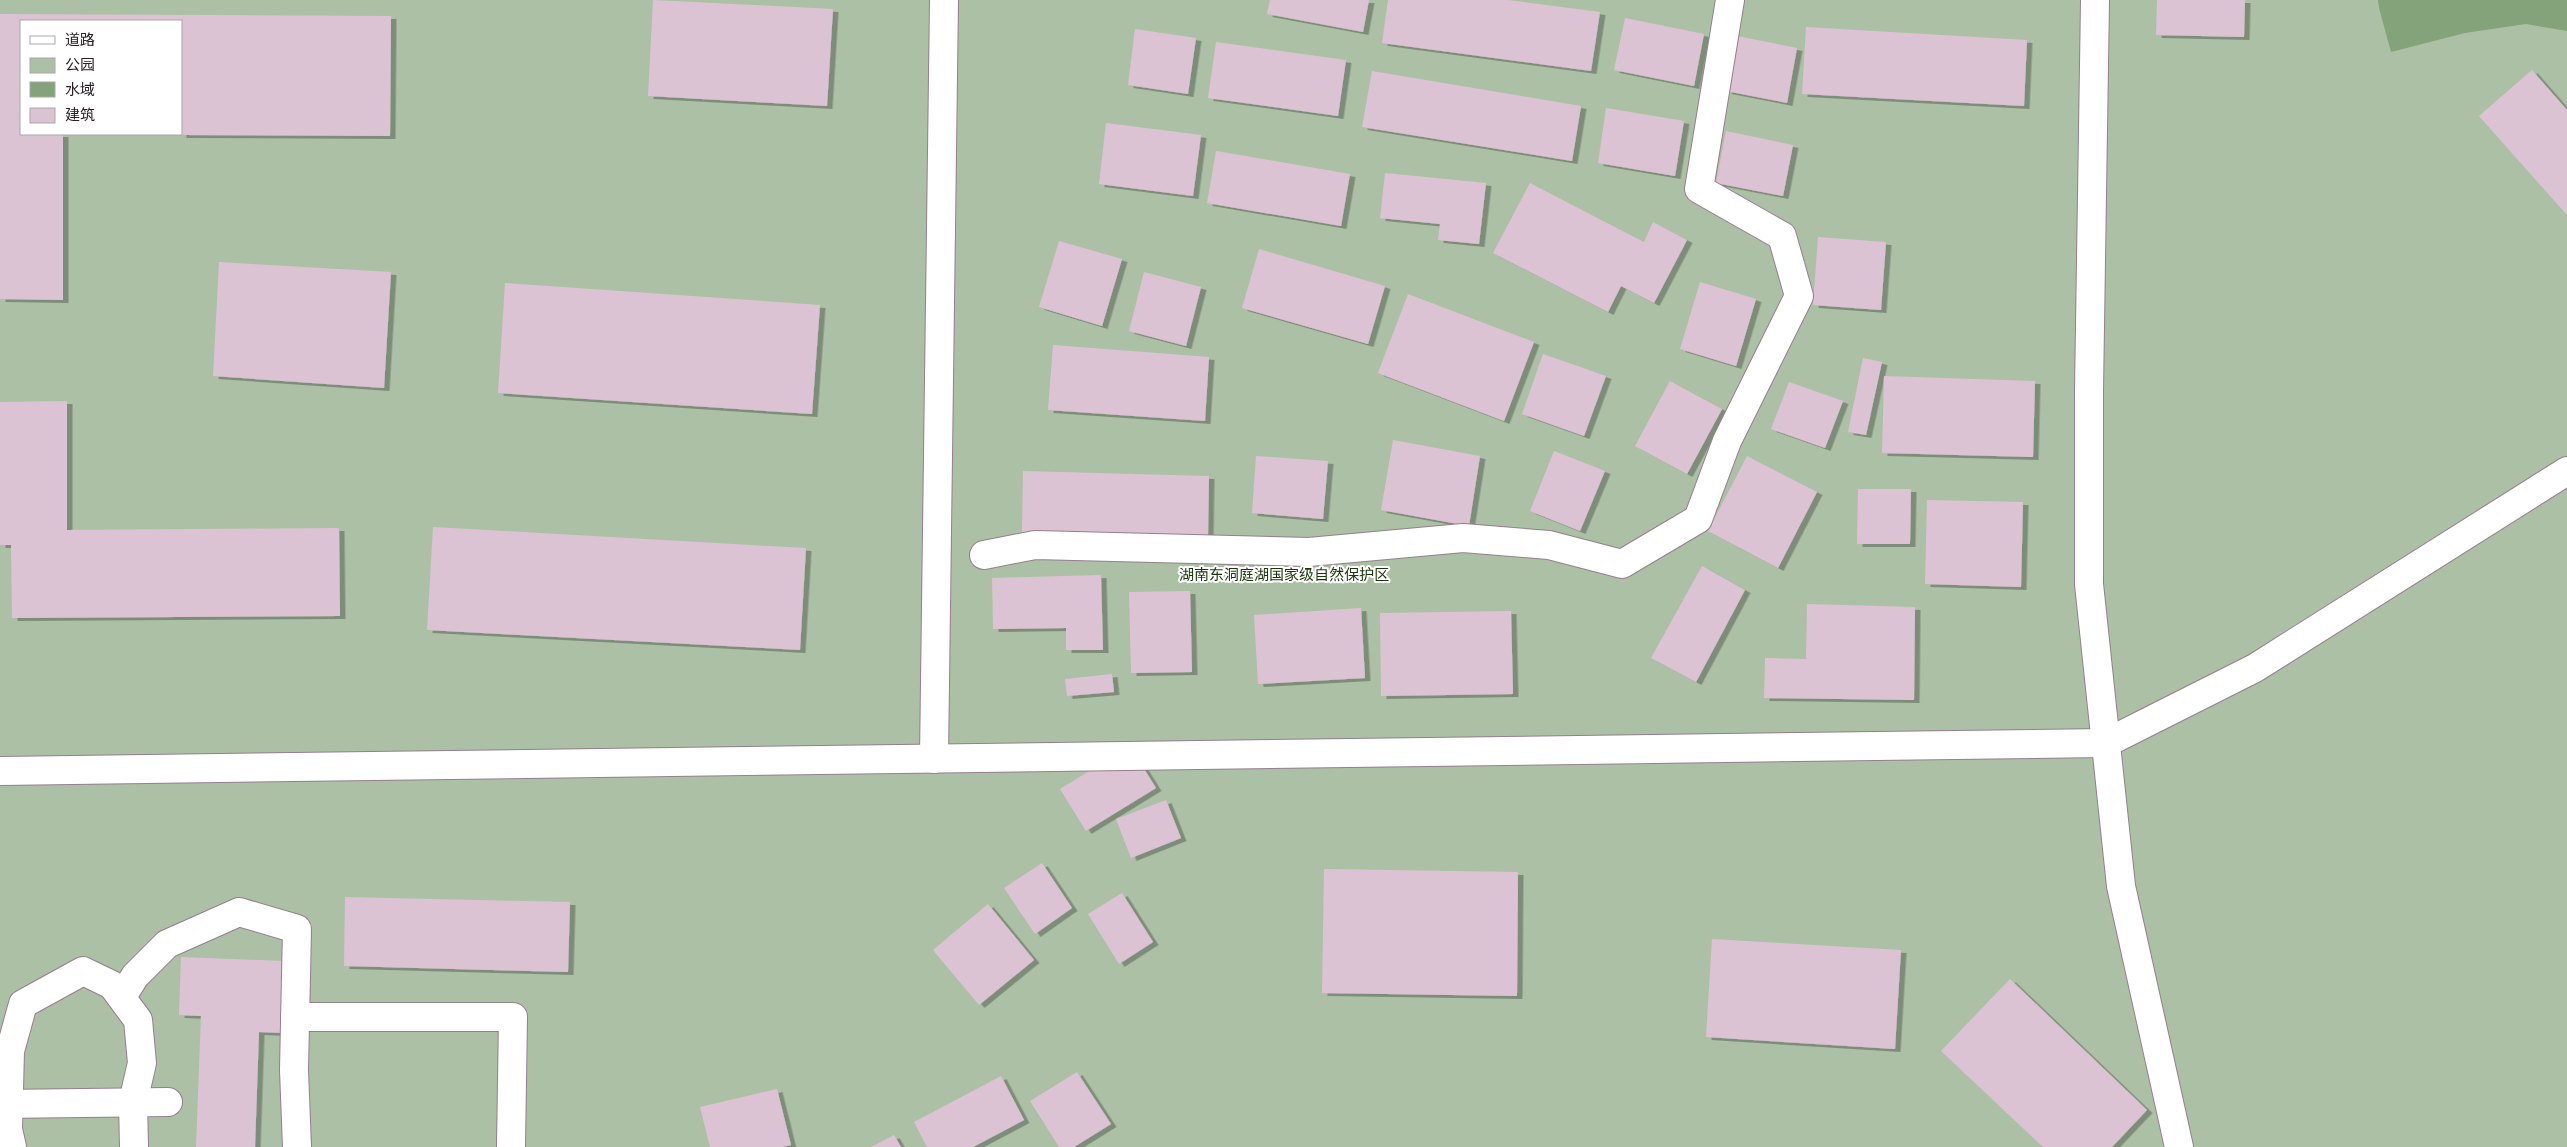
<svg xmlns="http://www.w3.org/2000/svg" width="2567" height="1147" viewBox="0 0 2567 1147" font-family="'PT Sans Narrow','Noto Sans SC',sans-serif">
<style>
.green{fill:#acc0a5;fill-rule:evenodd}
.water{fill:#85a37a}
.building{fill:#dcc3d4;filter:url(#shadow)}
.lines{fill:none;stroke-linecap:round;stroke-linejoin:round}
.minor-casing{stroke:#967e8e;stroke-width:30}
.tertiary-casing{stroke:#967e8e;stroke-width:30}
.minor{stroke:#fff;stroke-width:28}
.tertiary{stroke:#fff;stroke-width:28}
.labels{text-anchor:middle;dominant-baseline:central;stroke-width:4;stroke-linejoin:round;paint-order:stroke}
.park-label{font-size:15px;fill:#183609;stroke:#fff}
</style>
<defs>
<filter id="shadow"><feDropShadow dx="5.5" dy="3" stdDeviation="0" flood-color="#0004"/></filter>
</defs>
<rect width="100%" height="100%" fill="#fde3f4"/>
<path class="green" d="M 0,0 L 2567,0 L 2567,1147 L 0,1147 ZM 21,21 L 181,21 L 181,134 L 21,134 Z"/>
<polygon class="water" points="2378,0 2567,0 2567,31 2526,24 2465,33 2391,52 2379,8"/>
<g class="building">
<polygon points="653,0 833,9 827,106 648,96"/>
<polygon points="1270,0 1369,0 1363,32 1267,14"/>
<polygon points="1388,0 1508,0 1600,12 1591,71 1382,43"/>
<polygon points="2157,0 2245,0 2244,37 2156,35"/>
<polygon points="0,14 391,16 390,136 181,135 181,21 21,21 21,134 63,134 63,300 0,299"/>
<polygon points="1625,18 1704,34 1694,86 1614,70"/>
<polygon points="1806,27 2027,40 2024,106 1802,94"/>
<polygon points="1135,29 1196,38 1188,94 1128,85"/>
<polygon points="1737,36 1797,48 1787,103 1726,91"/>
<polygon points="1216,42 1346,60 1338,116 1208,98"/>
<polygon points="2532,70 2567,110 2567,215 2479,116"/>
<polygon points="1372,71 1581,106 1572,161 1362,127"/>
<polygon points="1606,108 1684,121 1675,176 1598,163"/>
<polygon points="1106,123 1201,135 1193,196 1099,184"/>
<polygon points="1726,131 1793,145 1783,196 1716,183"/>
<polygon points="1216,151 1350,174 1341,226 1207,203"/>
<polygon points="1385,173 1486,183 1479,244 1438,240 1440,224 1380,218"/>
<polygon points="1530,183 1644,242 1653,222 1687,240 1654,303 1621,286 1608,312 1493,253"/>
<polygon points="1818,237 1886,242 1881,310 1813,305"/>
<polygon points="1059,241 1122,259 1102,326 1039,307"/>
<polygon points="1259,249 1385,286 1368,344 1242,308"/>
<polygon points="219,262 391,272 384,388 213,376"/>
<polygon points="1144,272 1201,287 1186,346 1129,331"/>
<polygon points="1700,282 1756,299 1736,366 1680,349"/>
<polygon points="505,283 820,305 812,414 498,393"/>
<polygon points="1408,294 1534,342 1504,421 1378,373"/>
<polygon points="1053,345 1209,357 1205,421 1048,410"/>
<polygon points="1543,354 1606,376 1584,436 1522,414"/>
<polygon points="1863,358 1882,362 1866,435 1848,432"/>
<polygon points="1884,376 2035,381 2033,457 1882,453"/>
<polygon points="1670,381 1722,409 1687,474 1635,446"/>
<polygon points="1789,382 1843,401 1825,448 1771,429"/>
<polygon points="67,401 67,530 339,528 340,616 12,618 11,545 0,545 0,402"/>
<polygon points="1393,440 1480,456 1469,526 1381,510"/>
<polygon points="1554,451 1605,471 1580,531 1530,511"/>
<polygon points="1256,456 1328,461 1323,519 1252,513"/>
<polygon points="1747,456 1817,492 1778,568 1708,531"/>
<polygon points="1023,471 1209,476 1208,536 1022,532"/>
<polygon points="1858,489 1911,489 1910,544 1857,544"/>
<polygon points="1927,500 2023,502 2021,587 1925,584"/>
<polygon points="433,527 806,548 800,650 427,630"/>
<polygon points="1702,566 1745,590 1696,682 1651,658"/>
<polygon points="1101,575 1103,650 1066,650 1066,628 993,629 992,578"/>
<polygon points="1190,591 1192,672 1131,673 1129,592"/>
<polygon points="1807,604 1915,607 1914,700 1764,698 1765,658 1806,659"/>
<polygon points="1361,608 1365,678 1258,684 1254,615"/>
<polygon points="1511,611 1513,694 1381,696 1380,613"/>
<polygon points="1112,674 1114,692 1067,696 1065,679"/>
<polygon points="1130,746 1156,788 1086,831 1060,789"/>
<polygon points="1166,800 1181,838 1131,858 1116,819"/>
<polygon points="1042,863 1072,908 1035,934 1004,888"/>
<polygon points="1324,869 1518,872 1517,996 1322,993"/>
<polygon points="1122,893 1153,942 1119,964 1088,914"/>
<polygon points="345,897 570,902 568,972 344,966"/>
<polygon points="988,904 1034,960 979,1005 933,950"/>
<polygon points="1712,939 1901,950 1895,1049 1706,1037"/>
<polygon points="181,957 285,961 282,1033 259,1032 255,1147 196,1147 201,1016 179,1015"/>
<polygon points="2010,979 2147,1110 2112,1147 2043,1147 1941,1051"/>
<polygon points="1077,1072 1111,1124 1074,1147 1059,1147 1030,1101"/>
<polygon points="1001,1076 1024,1120 973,1147 927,1147 914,1122"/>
<polygon points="777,1089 791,1145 783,1147 710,1147 700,1107"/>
<polygon points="894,1135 901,1147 871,1147"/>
</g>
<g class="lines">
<defs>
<g id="minor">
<polyline points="984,555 1035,545 1309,552 1463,538 1549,545 1622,564 1698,519 1727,441 1799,296 1782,236 1699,189 1730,0"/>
<polyline points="934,759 944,0"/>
<polyline points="122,997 135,976 167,944 239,912 297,929 294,1070 297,1147"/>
<polyline points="295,1017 513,1017 511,1147"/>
<polyline points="0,1104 168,1102"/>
<polyline points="12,1147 8,1129 10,1051 23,1004 83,971 112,985 138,1020 142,1063 133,1102 134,1147"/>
</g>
<g id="tertiary">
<polyline points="2095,0 2089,391 2089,584 2121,886 2179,1147"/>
<polyline points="0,771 2106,743 2255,668 2567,471"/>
</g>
</defs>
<use href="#minor" class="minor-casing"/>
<use href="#tertiary" class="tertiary-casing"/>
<use href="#minor" class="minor"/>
<use href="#tertiary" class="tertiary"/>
</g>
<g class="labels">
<g class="park-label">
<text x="1284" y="574">湖南东洞庭湖国家级自然保护区</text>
</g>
</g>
<rect x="20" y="20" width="162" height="115" fill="#ffffff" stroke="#aaa6a9"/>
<rect x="30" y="36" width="25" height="8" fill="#ffffff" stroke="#aaa6a9"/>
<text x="65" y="45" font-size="15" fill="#2a2127">道路</text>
<rect x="30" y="58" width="25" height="15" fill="#acc0a5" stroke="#aaa6a9"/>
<text x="65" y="70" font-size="15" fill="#2a2127">公园</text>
<rect x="30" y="82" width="25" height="15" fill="#85a37a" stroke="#aaa6a9"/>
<text x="65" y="95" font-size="15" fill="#2a2127">水域</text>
<rect x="30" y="108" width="25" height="15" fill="#dcc3d4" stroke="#aaa6a9"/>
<text x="65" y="120" font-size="15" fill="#2a2127">建筑</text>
</svg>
